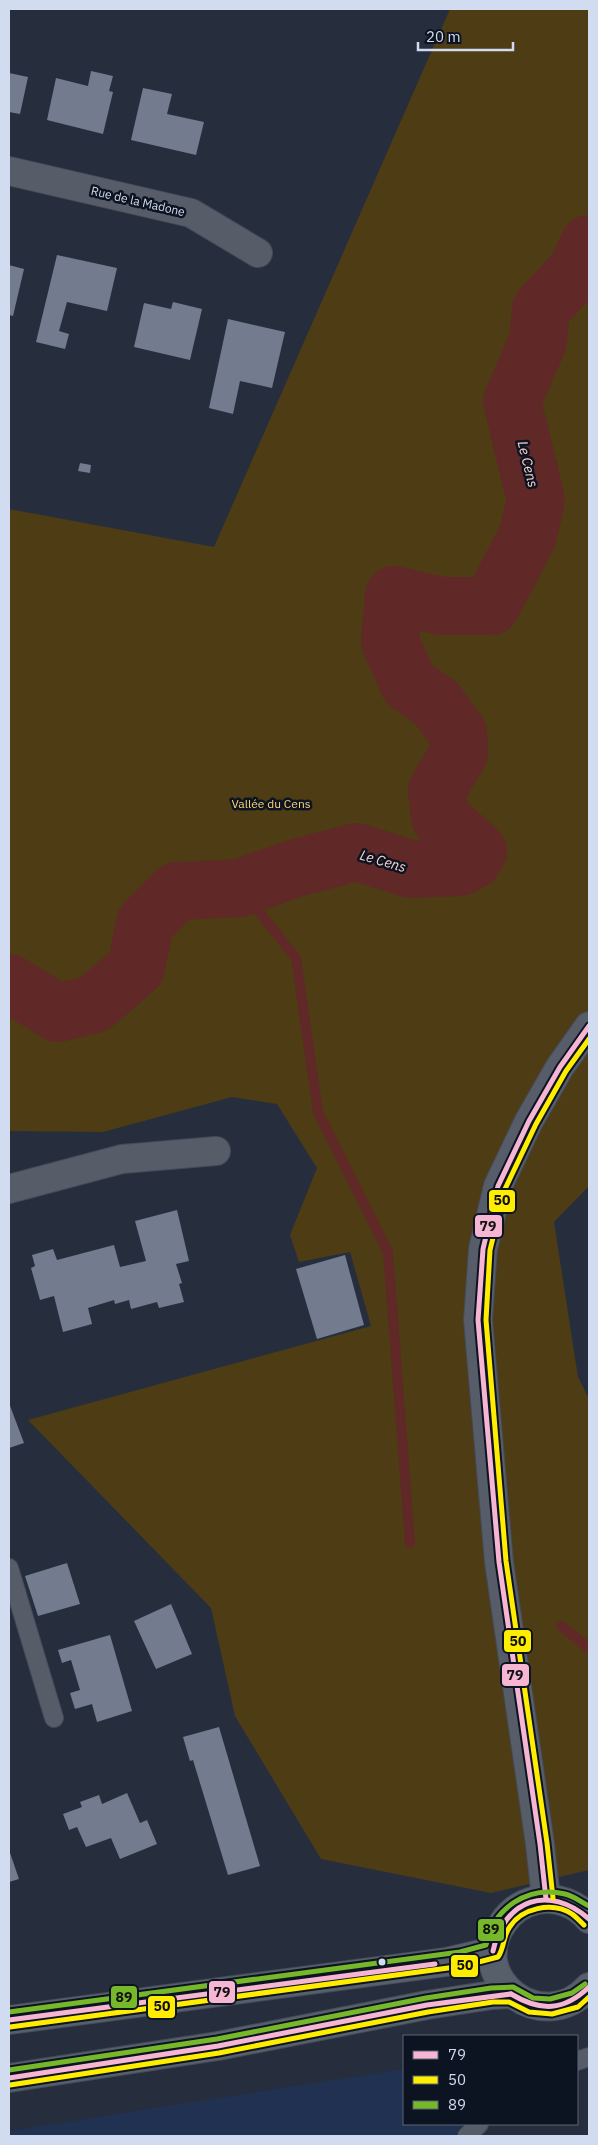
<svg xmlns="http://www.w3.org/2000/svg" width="598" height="2145" viewBox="0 0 598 2145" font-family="'IBM Plex Sans',sans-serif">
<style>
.built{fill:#213152}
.green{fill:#4d3c14}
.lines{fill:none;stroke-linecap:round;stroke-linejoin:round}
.stream{stroke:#612828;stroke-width:10}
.river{stroke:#612828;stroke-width:58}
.building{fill:#727c8e}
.service-casing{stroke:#444a59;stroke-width:20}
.minor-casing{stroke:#444a59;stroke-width:30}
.tertiary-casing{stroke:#444a59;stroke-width:30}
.secondary-casing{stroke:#444a59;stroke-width:30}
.service{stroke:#565c68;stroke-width:18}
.minor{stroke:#565c68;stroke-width:28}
.tertiary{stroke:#565c68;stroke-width:28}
.secondary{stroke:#565f6a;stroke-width:28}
.bus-1-casing{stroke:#0d1421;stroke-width:9}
.bus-2-casing{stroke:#0d1421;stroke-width:9}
.bus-3-casing{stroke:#0d1421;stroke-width:9}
.bus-1{stroke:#f5b5d3;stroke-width:5}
.bus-2{stroke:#ffed00;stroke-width:5}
.bus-3{stroke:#76b82a;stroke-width:5}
.bus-dot{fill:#d2dcf0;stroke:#0d1421;stroke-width:2}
.labels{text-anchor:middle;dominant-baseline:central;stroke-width:5;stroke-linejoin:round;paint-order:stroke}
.street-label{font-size:12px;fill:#d2dcf0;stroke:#0d1421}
.park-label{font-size:12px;fill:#ffd275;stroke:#0d1421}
.water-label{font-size:14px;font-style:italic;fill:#fed3cf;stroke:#0d1421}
.line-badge{stroke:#0d1421;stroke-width:2}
.pale-badge-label{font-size:14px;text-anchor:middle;font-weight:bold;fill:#111}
</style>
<rect width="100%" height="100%" fill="#262e3e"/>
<polygon class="built" points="404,2069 404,2124 462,2124 455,2136 9,2136 9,2131"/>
<polygon class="green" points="450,9 589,9 589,1186 554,1222 578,1377 589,1399 589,1870 491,1893 321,1859 235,1716 211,1608 28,1420 371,1326 350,1252 299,1262 290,1235 317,1168 277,1104 232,1097 103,1132 9,1131 9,509 214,547"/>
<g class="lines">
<g class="stream">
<polyline points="240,888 296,958 318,1112 388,1252 410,1543"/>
<polyline points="561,1626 589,1648"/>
</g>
<polyline class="river" points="9,983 58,1013 94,1004 136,968 145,923 177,891 240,888 296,868 357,852 410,869 460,867 473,860 478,851 440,817 437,790 459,753 458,733 436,703 409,684 390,642 394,595 442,606 491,606 528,535 536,500 512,401 538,341 541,309 577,270 589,244"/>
</g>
<g class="building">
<polygon points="91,71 113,76 109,91 113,92 103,134 47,120 56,78 88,86"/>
<polygon points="9,73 28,77 20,114 9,112"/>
<polygon points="143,88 172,94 167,114 204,122 196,155 131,140"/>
<polygon points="57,255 117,268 107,311 67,302 59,331 69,334 65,349 36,342"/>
<polygon points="9,265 24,269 13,316 9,315"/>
<polygon points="173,302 202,309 190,360 134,347 144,303 171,309"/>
<polygon points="228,319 285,332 272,388 240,381 233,414 209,408"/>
<polygon points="80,463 91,465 90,473 78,471"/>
<polygon points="177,1210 189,1261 176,1264 182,1283 179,1284 184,1302 159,1308 157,1302 131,1309 129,1300 115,1304 114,1300 88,1308 92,1324 63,1332 54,1296 40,1300 31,1268 35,1266 32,1255 53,1249 57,1260 114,1245 120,1267 146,1261 135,1221"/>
<polygon points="345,1255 364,1325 317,1339 296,1269"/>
<polygon points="9,1403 24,1443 9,1448"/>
<polygon points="67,1563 80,1604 38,1616 25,1576"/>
<polygon points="171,1604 192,1654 156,1669 134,1621"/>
<polygon points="110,1635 132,1711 97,1722 92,1704 75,1709 70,1693 80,1690 71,1660 62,1663 58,1650"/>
<polygon points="219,1727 260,1866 228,1875 193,1760 190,1761 183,1737"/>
<polygon points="127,1793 140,1823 147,1820 157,1844 120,1859 111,1838 86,1847 77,1827 69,1830 63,1814 82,1807 80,1802 99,1795 102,1804"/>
<polygon points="9,1850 19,1879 9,1882"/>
</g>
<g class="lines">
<defs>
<g id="service">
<polyline points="9,1568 54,1718"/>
<polyline points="577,2061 589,2057"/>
<polyline points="467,2136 479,2124"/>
</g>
<g id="minor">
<polyline points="9,171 191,213 258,253"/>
<polyline points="9,1189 122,1159 216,1151"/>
</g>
<polyline id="tertiary" points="546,1899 540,1844 499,1562 478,1320 483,1249 498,1186 529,1121 560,1067 589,1026"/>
<g id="secondary">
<path d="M 589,1919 C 577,1904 557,1896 537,1900 C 523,1903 511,1911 503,1923 C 464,1977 542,2039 589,1987"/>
<polyline points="9,2020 446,1962 493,1951"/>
<polyline points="9,2078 218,2046 427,2005 492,1995 511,1994"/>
</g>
</defs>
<use href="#service" class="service-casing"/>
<use href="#minor" class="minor-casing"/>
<use href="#tertiary" class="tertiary-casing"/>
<use href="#secondary" class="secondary-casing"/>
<use href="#service" class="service"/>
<use href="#minor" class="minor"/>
<use href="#tertiary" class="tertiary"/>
<use href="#secondary" class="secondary"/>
<defs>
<g id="bus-1">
<polyline points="546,1899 540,1844 499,1562 478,1320 483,1249 498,1186 529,1121 560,1067 589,1026"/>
<path d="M 493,1951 C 504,1899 549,1884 589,1919"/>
<path d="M 511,1994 C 541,2012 564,2011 589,1987"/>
<polyline points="9,2020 435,1964"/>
<polyline points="9,2078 218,2046 427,2005 511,1994"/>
</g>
<g id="bus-2">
<polyline points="553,1898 547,1843 506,1561 486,1320 490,1250 505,1189 536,1124 566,1071 589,1039"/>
<path d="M 10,2027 L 463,1966 L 498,1957 C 504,1949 503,1937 509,1928 C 521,1908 552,1901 572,1914 C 576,1917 580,1921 584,1925"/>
<polyline points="10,2085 219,2053 428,2012 493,2002 509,2002 529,2012 552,2014 578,2007 589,1997"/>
</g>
<g id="bus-3">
<path d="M 9,2012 L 460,1952 L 486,1945 C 493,1908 528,1885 565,1894 C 574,1896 581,1902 589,1906"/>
<polyline points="9,2070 217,2039 426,1998 491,1988 513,1987 533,1998 550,1999 572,1993 585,1984"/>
</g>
</defs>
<use href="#bus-1" class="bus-1-casing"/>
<use href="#bus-2" class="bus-2-casing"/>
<use href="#bus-3" class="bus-3-casing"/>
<use href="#bus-1" class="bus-1"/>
<use href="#bus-2" class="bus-2"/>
<use href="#bus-3" class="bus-3"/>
</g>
<circle class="bus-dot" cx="382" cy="1962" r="4.5"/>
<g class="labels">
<g class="street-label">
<text transform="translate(138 201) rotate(13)">Rue de la Madone</text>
</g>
<g class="park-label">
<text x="271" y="803">Vallée du Cens</text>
</g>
<g class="water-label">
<text transform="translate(528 464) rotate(76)">Le Cens</text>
<text transform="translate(383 861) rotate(16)">Le Cens</text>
</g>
</g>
<g class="line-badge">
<rect x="488" y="1189" width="28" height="24" rx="5" fill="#ffed00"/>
<rect x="474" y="1214" width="29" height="24" rx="5" fill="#f5b5d3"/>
<rect x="503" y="1629" width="29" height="24" rx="5" fill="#ffed00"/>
<rect x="501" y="1663" width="29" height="24" rx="5" fill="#f5b5d3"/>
<rect x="477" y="1918" width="28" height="24" rx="5" fill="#76b82a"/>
<rect x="450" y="1954" width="29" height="24" rx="5" fill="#ffed00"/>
<rect x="208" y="1980" width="28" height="24" rx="5" fill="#f5b5d3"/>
<rect x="110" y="1985" width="28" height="24" rx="5" fill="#76b82a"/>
<rect x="147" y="1995" width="29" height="24" rx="5" fill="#ffed00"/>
</g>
<g class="pale-badge-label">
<text x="502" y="1205">50</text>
<text x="488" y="1231">79</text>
<text x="518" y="1646">50</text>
<text x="515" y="1680">79</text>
<text x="491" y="1934">89</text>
<text x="465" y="1970">50</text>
<text x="222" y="1997">79</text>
<text x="124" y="2002">89</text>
<text x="162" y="2011">50</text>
</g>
<rect width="598" height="2145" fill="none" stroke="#d2dcf0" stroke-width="20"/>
<rect x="403" y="2035" width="175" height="90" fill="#0d1421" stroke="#5c6474"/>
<rect x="413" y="2051" width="25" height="8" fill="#f5b5d3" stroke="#5c6474"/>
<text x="448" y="2060" font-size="15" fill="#d2dcf0">79</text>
<rect x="413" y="2076" width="25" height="8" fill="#ffed00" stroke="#5c6474"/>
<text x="448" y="2085" font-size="15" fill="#d2dcf0">50</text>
<rect x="413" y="2101" width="25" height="8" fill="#76b82a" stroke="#5c6474"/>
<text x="448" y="2110" font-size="15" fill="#d2dcf0">89</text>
<path d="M418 42v8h95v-8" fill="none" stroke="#d2dcf0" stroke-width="2.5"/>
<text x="426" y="42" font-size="15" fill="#d2dcf0" stroke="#0d1421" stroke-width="4" paint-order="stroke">20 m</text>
</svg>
